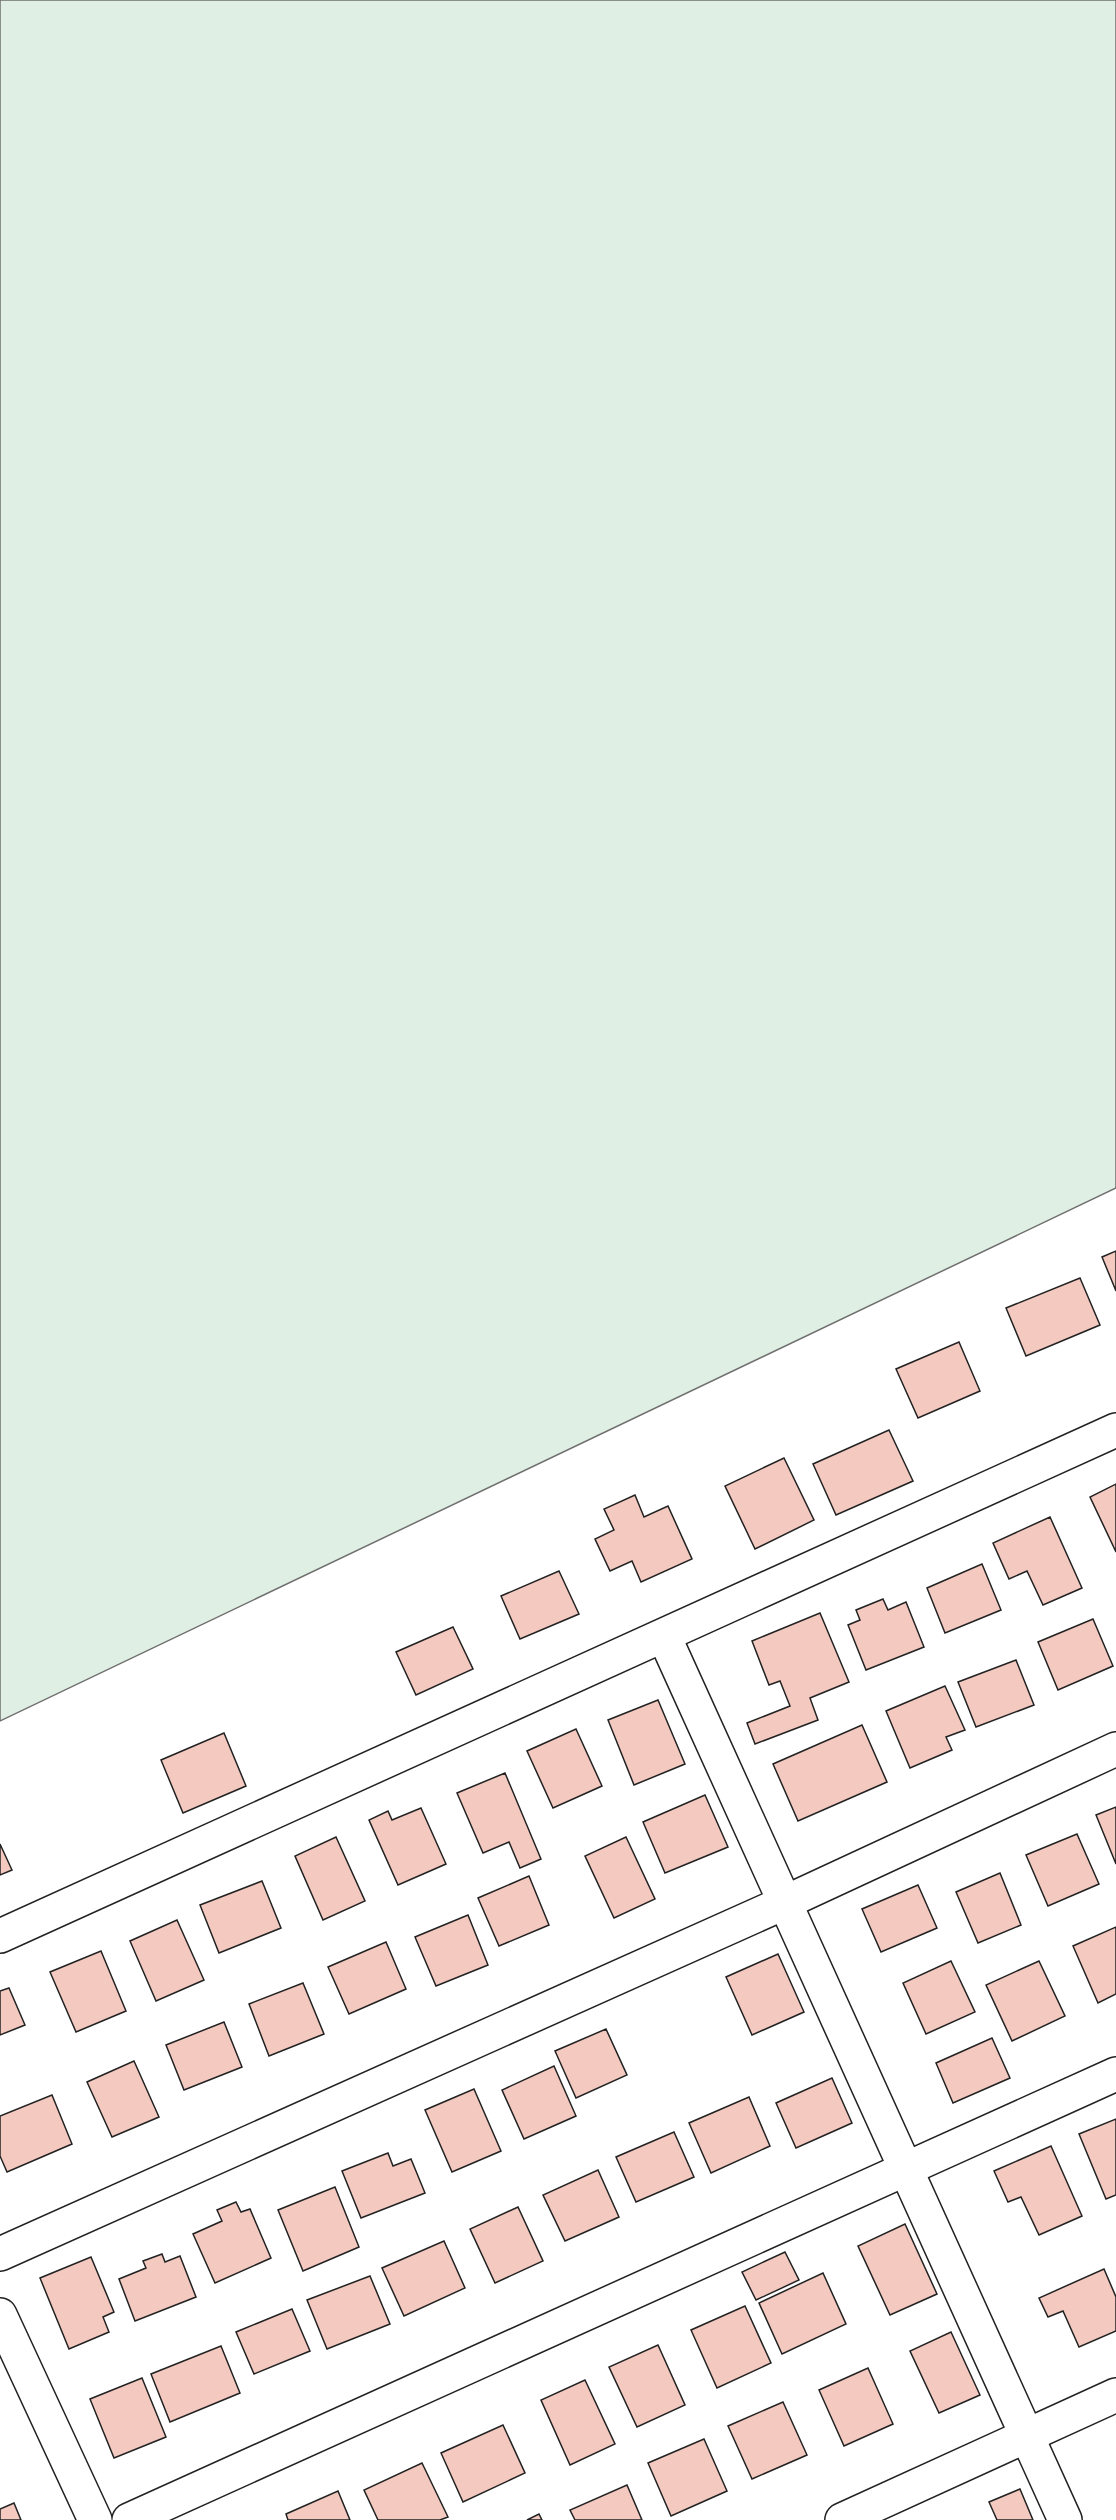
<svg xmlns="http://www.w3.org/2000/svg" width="1116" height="2520" viewBox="0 0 1116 2520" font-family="'Space Grotesk',sans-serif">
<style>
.green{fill:#e0efe3;stroke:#6f6f6f;stroke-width:1.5}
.building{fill:#f3c9c0;stroke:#222;stroke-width:1.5}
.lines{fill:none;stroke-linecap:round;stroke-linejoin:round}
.street-casing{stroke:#222;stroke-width:36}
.street{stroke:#fff;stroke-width:33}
</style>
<rect width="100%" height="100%" fill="#fff"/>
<polygon class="green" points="0,0 1116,0 1116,1188 0,1721"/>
<g class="building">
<polygon points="1116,1251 1116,1291 1102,1257"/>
<polygon points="1080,1278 1100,1325 1026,1356 1006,1308"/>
<polygon points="959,1342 980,1391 918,1418 896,1369"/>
<polygon points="889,1430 913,1481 836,1515 813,1464"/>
<polygon points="784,1458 814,1520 755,1549 725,1486"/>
<polygon points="1116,1484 1116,1552 1090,1497"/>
<polygon points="635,1495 644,1517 668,1506 692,1559 641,1582 632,1561 610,1571 595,1539 614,1530 604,1509"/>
<polygon points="1050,1517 1082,1588 1043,1605 1027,1571 1009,1579 993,1543"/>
<polygon points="982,1564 1001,1610 945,1633 927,1588"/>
<polygon points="559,1571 579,1614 520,1639 501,1596"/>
<polygon points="883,1599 888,1610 906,1602 924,1647 866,1670 848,1625 860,1620 856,1610"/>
<polygon points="820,1613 849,1682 810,1698 818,1720 755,1744 747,1723 790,1706 780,1681 769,1685 752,1641"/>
<polygon points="1093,1619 1113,1666 1058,1690 1038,1642"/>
<polygon points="453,1627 473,1669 416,1695 396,1652"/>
<polygon points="1016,1660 1034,1705 976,1727 958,1682"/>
<polygon points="945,1686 965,1730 946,1737 952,1750 910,1768 886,1711"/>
<polygon points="658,1700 685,1764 634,1785 608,1720"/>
<polygon points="862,1725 887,1782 798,1821 773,1764"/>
<polygon points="576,1729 602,1786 553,1808 527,1751"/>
<polygon points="224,1733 246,1786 183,1813 161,1760"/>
<polygon points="505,1773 541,1859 520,1868 509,1842 483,1853 457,1793"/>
<polygon points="705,1795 728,1847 665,1873 643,1822"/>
<polygon points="1116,1807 1116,1864 1096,1815"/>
<polygon points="421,1808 446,1864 398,1885 369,1820 388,1811 392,1820"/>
<polygon points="1077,1834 1099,1884 1048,1906 1026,1855"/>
<polygon points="336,1837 365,1901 323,1920 295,1856"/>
<polygon points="626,1837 655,1899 614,1918 585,1856"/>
<polygon points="0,1844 12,1870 0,1875"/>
<polygon points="1000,1873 1021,1925 978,1943 956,1892"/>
<polygon points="529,1876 549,1925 499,1946 478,1898"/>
<polygon points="262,1881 281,1928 219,1953 200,1905"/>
<polygon points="918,1885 937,1928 881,1952 862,1909"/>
<polygon points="468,1915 488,1965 436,1986 415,1937"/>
<polygon points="177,1920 204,1980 156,2001 130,1941"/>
<polygon points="1116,1927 1116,1994 1098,2003 1073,1946"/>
<polygon points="386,1942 406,1989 349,2014 328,1967"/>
<polygon points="101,1951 126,2011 76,2032 50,1972"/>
<polygon points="778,1954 804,2012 752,2035 726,1977"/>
<polygon points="951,1961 975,2012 926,2034 903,1983"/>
<polygon points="1039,1961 1065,2016 1012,2041 986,1985"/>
<polygon points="303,1983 324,2034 269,2056 249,2004"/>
<polygon points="9,1988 25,2025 0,2035 0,1991"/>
<polygon points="224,2022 242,2067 184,2090 166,2045"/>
<polygon points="606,2029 627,2075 576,2098 555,2051"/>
<polygon points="992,2038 1010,2078 953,2103 936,2063"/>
<polygon points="134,2061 159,2117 112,2137 87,2082"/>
<polygon points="554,2066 576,2116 524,2139 502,2090"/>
<polygon points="832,2078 852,2123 796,2148 776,2103"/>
<polygon points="474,2089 501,2151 452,2172 425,2110"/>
<polygon points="52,2095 72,2144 7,2172 0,2156 0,2116"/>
<polygon points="749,2097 770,2146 711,2173 689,2123"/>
<polygon points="1116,2119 1116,2195 1106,2199 1079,2134"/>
<polygon points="674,2132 694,2177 636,2202 616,2157"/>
<polygon points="1051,2146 1082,2216 1039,2235 1021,2197 1008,2202 994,2171"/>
<polygon points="388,2153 393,2166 411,2159 425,2193 361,2218 342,2171"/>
<polygon points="598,2170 619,2217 565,2241 543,2195"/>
<polygon points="335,2187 359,2247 303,2271 278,2210"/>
<polygon points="236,2202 241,2212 250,2209 271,2258 215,2283 193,2234 222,2221 217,2210"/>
<polygon points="518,2207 543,2261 495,2283 470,2229"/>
<polygon points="905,2224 937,2294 890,2315 858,2246"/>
<polygon points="444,2241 465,2288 404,2316 382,2268"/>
<polygon points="785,2252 799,2280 756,2300 742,2272"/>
<polygon points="162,2254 165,2262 180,2256 196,2297 135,2321 119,2279 146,2268 143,2261"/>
<polygon points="91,2257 114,2312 103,2317 109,2332 69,2349 40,2278"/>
<polygon points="1104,2269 1116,2297 1116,2331 1079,2347 1063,2311 1048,2317 1039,2298"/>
<polygon points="823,2273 846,2324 782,2354 759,2303"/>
<polygon points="370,2276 390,2324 327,2349 307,2300"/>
<polygon points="745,2306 771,2363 717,2388 691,2330"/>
<polygon points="292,2309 310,2351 254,2374 236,2332"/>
<polygon points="951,2332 980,2395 939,2413 910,2351"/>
<polygon points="658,2345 685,2405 637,2427 609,2367"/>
<polygon points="221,2346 240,2393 170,2422 151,2374"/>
<polygon points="868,2368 893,2424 844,2446 819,2390"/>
<polygon points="142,2378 166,2437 114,2458 90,2399"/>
<polygon points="585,2380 615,2444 570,2465 541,2400"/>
<polygon points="783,2402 807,2455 752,2479 728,2426"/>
<polygon points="503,2425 525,2473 463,2502 441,2453"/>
<polygon points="704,2439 727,2491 671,2516 648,2463"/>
<polygon points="422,2463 448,2517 440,2520 378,2520 364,2490"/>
<polygon points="627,2485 642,2520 575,2520 570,2510"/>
<polygon points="1020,2489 1033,2520 997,2520 989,2502"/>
<polygon points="338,2491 350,2520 288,2520 286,2514"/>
<polygon points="14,2503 21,2520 0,2520 0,2509"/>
<polygon points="539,2514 542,2520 527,2520"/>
</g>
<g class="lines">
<defs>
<g id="street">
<polyline points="664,1636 1065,2520"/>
<polyline points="0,1936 1116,1430"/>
<polyline points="0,2254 786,1902 1116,1749"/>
<polyline points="0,2315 95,2520"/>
<polyline points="129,2520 1116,2074"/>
<polyline points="842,2520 1116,2395"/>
</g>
</defs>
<use href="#street" class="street-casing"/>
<use href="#street" class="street"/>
</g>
</svg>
